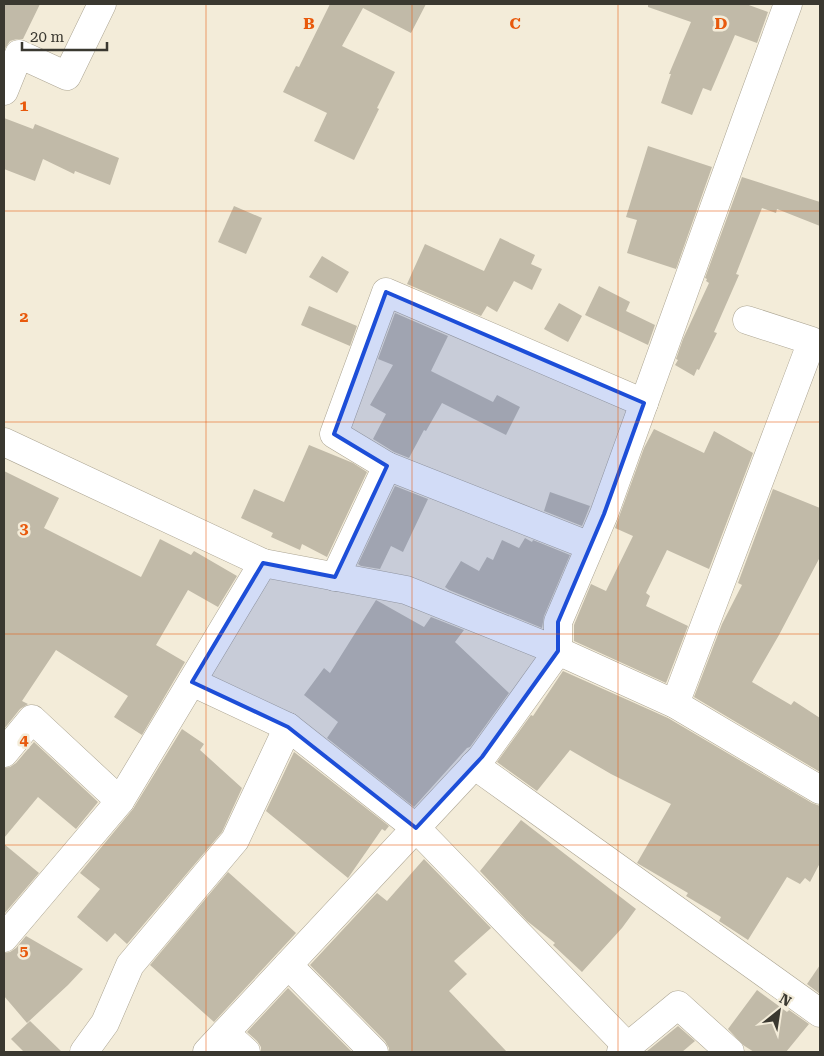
<svg xmlns="http://www.w3.org/2000/svg" width="824" height="1056" viewBox="0 0 824 1056" font-family="'Roboto Serif',serif">
<style>
.building{fill:#c1baa8}
.lines{fill:none;stroke-linecap:round;stroke-linejoin:round}
.minor-casing{stroke:#aca593;stroke-width:29}
.minor{stroke:#fff;stroke-width:28}
.marked{fill:#1d4ed8;fill-opacity:0.2;stroke:#1d4ed8;stroke-width:4;stroke-linejoin:round}
.grid{fill:none;stroke:#e8590c;stroke-width:1;stroke-opacity:0.55}
.grid-label{font-size:16px;text-anchor:middle;font-weight:bold;fill:#e8590c;stroke:#f3ecd9;stroke-width:5;stroke-linejoin:round;paint-order:stroke}
</style>
<rect width="100%" height="100%" fill="#f3ecd9"/>
<g class="building">
<polygon points="4,4 40,4 23,39 17,39 10,41 4,50"/>
<polygon points="330,4 426,4 411,33 363,8 342,46 395,72 377,108 379,109 354,160 314,141 327,113 283,92 296,66 299,67"/>
<polygon points="648,4 746,4 768,12 757,43 735,35 711,91 703,88 692,115 661,103 671,74 669,74 691,22 648,7"/>
<polygon points="4,118 33,129 35,124 119,158 110,185 75,171 74,174 43,159 35,181 4,169"/>
<polygon points="648,146 712,167 676,269 627,253 637,220 626,217"/>
<polygon points="742,177 820,202 820,226 777,209 776,213 762,208 736,274 739,275 714,332 717,333 699,370 697,369 694,376 675,365 678,360 676,359 683,339 709,283 706,281 707,279 705,278"/>
<polygon points="234,206 262,218 246,254 218,242"/>
<polygon points="500,238 535,255 531,264 542,269 532,290 514,281 497,312 487,306 481,316 407,284 425,244 484,271"/>
<polygon points="322,256 349,272 337,293 309,277"/>
<polygon points="599,286 630,302 626,311 655,325 648,345 585,315"/>
<polygon points="559,303 582,316 568,342 544,329"/>
<polygon points="309,306 357,326 350,346 301,325"/>
<polygon points="395,313 448,336 431,371 493,402 497,395 520,407 506,435 442,403 426,431 424,430 409,458 394,452 373,439 386,414 370,405 393,365 378,359"/>
<polygon points="654,429 704,453 714,431 753,453 709,569 667,550 646,593 650,596 646,606 688,626 666,683 574,641 574,625 591,584 606,591 633,536 615,528 644,448"/>
<polygon points="309,445 353,463 367,472 327,557 302,544 300,550 271,537 273,533 241,518 254,489 284,502"/>
<polygon points="4,471 59,498 44,528 141,577 160,539 191,555 194,551 237,576 218,607 188,590 156,645 185,662 142,735 114,717 128,696 56,650 22,701 28,704 20,709 4,729"/>
<polygon points="395,486 428,499 403,552 391,546 380,569 361,566 358,564"/>
<polygon points="773,489 820,508 820,557 779,635 752,682 791,705 794,701 820,718 820,772 694,697 722,624 742,585 738,583"/>
<polygon points="550,492 590,506 582,526 544,511"/>
<polygon points="525,538 532,542 533,540 570,555 544,616 542,628 449,590 445,587 461,561 479,571 487,557 493,560 502,540 519,548"/>
<polygon points="376,600 424,627 431,617 464,630 455,642 509,693 470,747 467,748 414,807 327,738 338,722 304,695 324,668 330,673"/>
<polygon points="563,671 668,718 812,803 820,806 820,863 810,882 805,878 800,884 787,877 748,940 719,921 721,917 686,896 688,893 637,863 671,804 611,774 570,750 537,791 497,762 531,715 533,716"/>
<polygon points="182,729 204,744 200,750 242,788 222,832 127,944 115,933 107,942 77,917 100,889 80,873 133,809"/>
<polygon points="34,742 98,802 76,829 38,797 4,838 4,768 10,767 16,763"/>
<polygon points="294,752 389,826 385,831 382,829 348,878 266,811"/>
<polygon points="521,820 636,909 622,928 582,972 553,945 555,943 527,921 480,871"/>
<polygon points="4,844 39,873 4,914"/>
<polygon points="424,859 491,928 454,961 467,974 449,991 507,1052 389,1052 389,1048 385,1041 310,965 377,893 387,901"/>
<polygon points="228,872 296,933 214,1022 150,965"/>
<polygon points="26,936 83,969 68,985 27,1023 4,996 4,953 10,952 16,948"/>
<polygon points="820,965 820,994 807,984"/>
<polygon points="288,988 352,1052 261,1052 261,1047 257,1041 247,1032"/>
<polygon points="757,990 787,1012 789,1010 809,1024 786,1052 754,1052 743,1045 728,1029"/>
<polygon points="30,1021 62,1052 24,1052 11,1039"/>
<polygon points="678,1026 695,1041 682,1052 646,1052"/>
</g>
<g class="lines">
<defs>
<g id="minor">
<polyline points="4,91 19,54 67,76 102,4"/>
<polyline points="4,442 263,563 120,801 4,938"/>
<polyline points="387,466 590,546"/>
<polyline points="263,563 406,590 558,651 558,622 604,514 750,108 788,4"/>
<polyline points="335,577 387,466 334,434 386,292 644,403"/>
<polyline points="192,682 288,727"/>
<polyline points="675,704 812,341 747,320"/>
<polyline points="4,753 32,719 120,801"/>
<polyline points="474,765 820,1013"/>
<polyline points="288,965 374,1052"/>
<polyline points="225,1033 246,1052"/>
<polyline points="84,1052 105,1023 130,965 235,840 288,727 416,828 628,1047"/>
<polyline points="207,1052 482,757 558,651 675,704 820,790"/>
<polyline points="621,1052 678,1005 730,1052"/>
</g>
</defs>
<use href="#minor" class="minor-casing"/>
<use href="#minor" class="minor"/>
</g>
<path class="marked" d="M 386,292 L 644,403 L 604,514 L 558,622 L 558,651 L 482,757 L 416,828 L 288,727 L 192,682 L 263,563 L 335,577 L 387,466 L 334,434 Z"/>
<path class="grid" d="M 206,4 L 206,1052M 412,4 L 412,1052M 618,4 L 618,1052M 4,211 L 820,211M 4,422 L 820,422M 4,634 L 820,634M 4,845 L 820,845"/>
<g class="grid-label">
<text x="309" y="29">B</text>
<text x="515" y="29">C</text>
<text x="721" y="29">D</text>
<text x="24" y="111">1</text>
<text x="24" y="322">2</text>
<text x="24" y="534">3</text>
<text x="24" y="745">4</text>
<text x="24" y="956">5</text>
</g>
<rect width="824" height="1056" fill="none" stroke="#3a3830" stroke-width="10"/>
<g transform="translate(779 1011) rotate(30)" stroke="#f3ecd9" stroke-width="4" paint-order="stroke">
<path d="M0-4L9 19L0 12L-9 19Z" fill="#3a3830"/>
<text y="-8" font-size="14" font-weight="bold" text-anchor="middle" fill="#3a3830">N</text>
</g>
<path d="M22 42v8h85v-8" fill="none" stroke="#3a3830" stroke-width="2.5"/>
<text x="30" y="42" font-size="15" fill="#3a3830" stroke="#f3ecd9" stroke-width="4" paint-order="stroke">20 m</text>
</svg>
